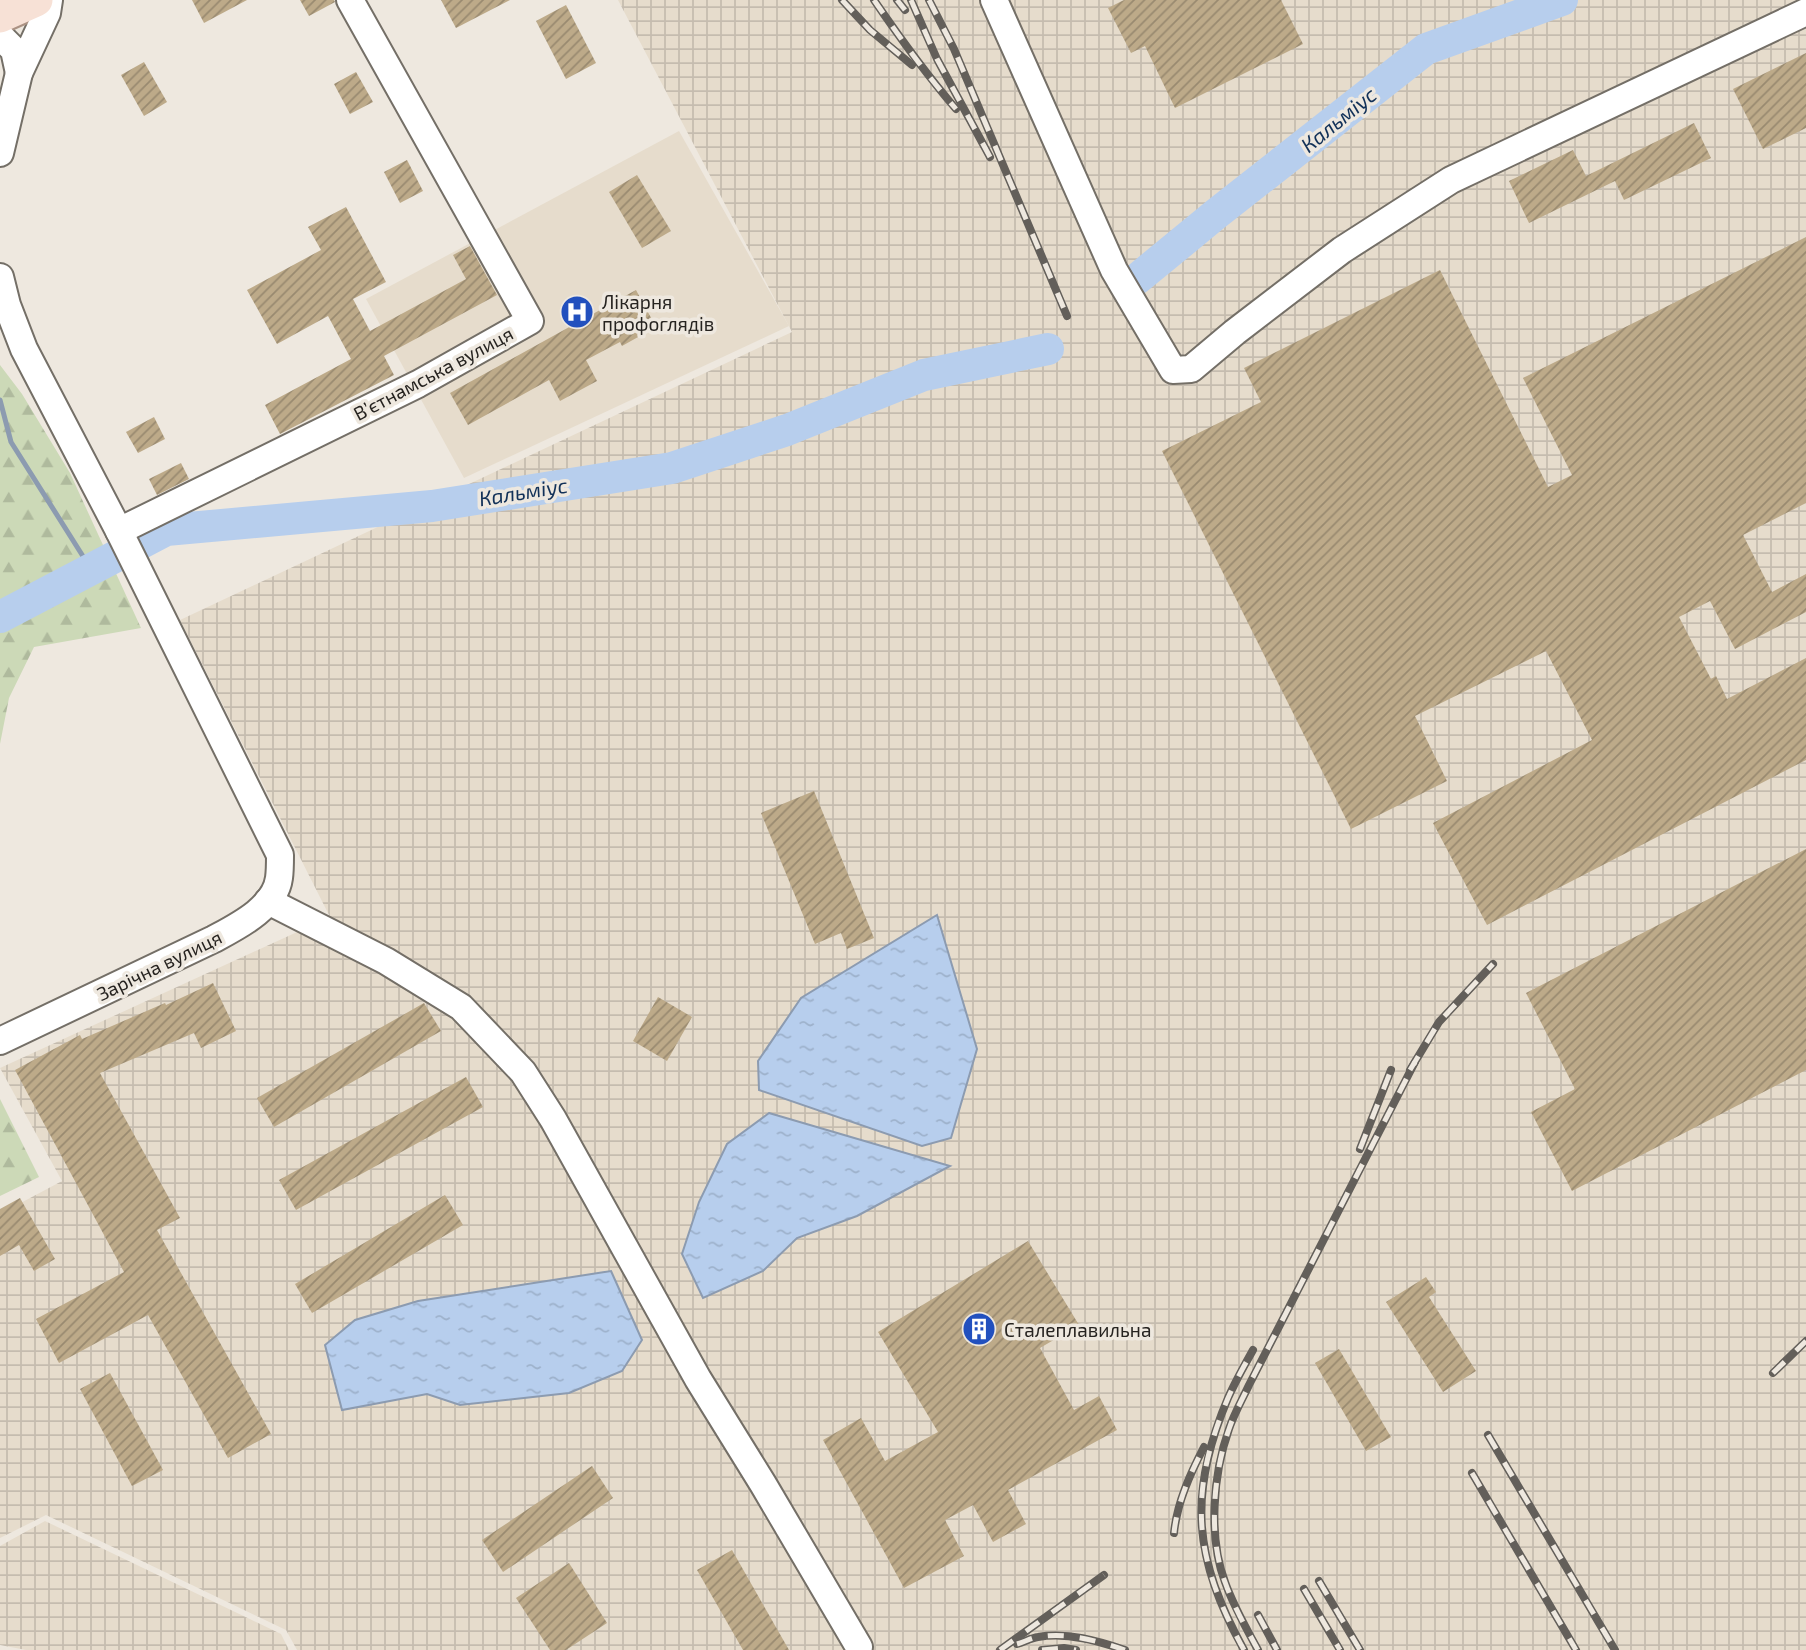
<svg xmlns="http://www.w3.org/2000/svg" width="1806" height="1650" viewBox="0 0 1806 1650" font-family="'Exo 2',sans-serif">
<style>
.built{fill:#e6dccc}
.industrial{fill:url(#industrial-grid)}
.forest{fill:url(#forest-firs)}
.water{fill:url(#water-ripples);stroke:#8c9bb0;stroke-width:2}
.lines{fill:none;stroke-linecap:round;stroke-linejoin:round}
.stream{stroke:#8c9bb0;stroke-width:5}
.river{stroke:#b7ceed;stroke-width:32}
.building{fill:url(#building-hatch)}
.minor-casing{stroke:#746f67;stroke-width:30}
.major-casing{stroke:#ab9284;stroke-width:37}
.minor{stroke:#fff;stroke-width:26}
.major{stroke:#f7e1d6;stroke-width:33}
.rail-casing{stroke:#635f5a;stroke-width:8}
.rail{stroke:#eee8df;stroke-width:5;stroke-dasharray:16;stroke-linecap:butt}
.labels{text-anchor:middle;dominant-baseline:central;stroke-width:7;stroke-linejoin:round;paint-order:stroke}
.poi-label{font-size:19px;fill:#262320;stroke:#eee8df;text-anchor:start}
.street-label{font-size:19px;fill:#262320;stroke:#eee8df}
.water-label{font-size:21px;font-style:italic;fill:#123158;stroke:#eee8df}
</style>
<defs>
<pattern id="industrial-grid" width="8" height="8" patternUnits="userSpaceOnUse" patternTransform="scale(1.75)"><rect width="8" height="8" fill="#e6dccc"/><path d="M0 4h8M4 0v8" fill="none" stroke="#c5bcaf"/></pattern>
<pattern id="forest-firs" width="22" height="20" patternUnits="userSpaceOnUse" patternTransform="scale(1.75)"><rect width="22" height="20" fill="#ccd9b7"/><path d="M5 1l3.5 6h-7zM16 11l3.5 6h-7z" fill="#afba9d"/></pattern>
<pattern id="water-ripples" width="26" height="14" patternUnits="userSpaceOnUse" patternTransform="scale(1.75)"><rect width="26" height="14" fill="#b7ceed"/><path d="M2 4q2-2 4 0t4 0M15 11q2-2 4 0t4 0" fill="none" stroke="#9db1cb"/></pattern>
<pattern id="building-hatch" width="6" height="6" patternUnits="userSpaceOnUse" patternTransform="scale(1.75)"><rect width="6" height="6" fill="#bdaa89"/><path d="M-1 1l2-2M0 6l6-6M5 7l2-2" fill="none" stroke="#998a70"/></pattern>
</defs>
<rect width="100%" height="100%" fill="#eee8df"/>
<polygon class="built" points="679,131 789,326 464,478 366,299"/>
<g class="industrial">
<polygon points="618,0 1806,0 1806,1650 297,1650 286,1630 46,1515 0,1538 0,1214 62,1181 0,1068 330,917 180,620 792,332"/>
<polygon points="45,1521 281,1634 289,1650 26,1650 0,1645 0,1546"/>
</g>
<g class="forest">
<polygon points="0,365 22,394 70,473 141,628 34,647 9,698 0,744"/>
<polygon points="0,1099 39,1177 0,1196"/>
</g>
<g class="water">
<polygon points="937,915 977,1049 951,1138 922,1146 759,1090 758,1061 801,998"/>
<polygon points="769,1113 950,1166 857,1216 797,1238 763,1271 703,1298 682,1254 699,1202 727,1144"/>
<polygon points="611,1271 642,1340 622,1371 569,1393 460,1405 427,1394 342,1410 325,1345 355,1320 418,1301"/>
</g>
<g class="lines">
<polyline class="stream" points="0,400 11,442 91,569"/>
<g class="river">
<polyline points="1137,279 1216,214 1426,49 1562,0"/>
<polyline points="0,617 166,530 432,506 672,468 787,430 924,375 1048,349"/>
</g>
</g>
<g class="building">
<polygon points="192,0 247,0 204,23"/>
<polygon points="300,0 334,0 335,2 309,16"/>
<polygon points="441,0 510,0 456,28"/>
<polygon points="1124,0 1281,0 1303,44 1175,108 1145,46 1131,53 1108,8"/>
<polygon points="566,5 596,63 566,79 536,21"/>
<polygon points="1806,53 1806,128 1763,149 1733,89"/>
<polygon points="144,62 167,102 144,116 121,75"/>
<polygon points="356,72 373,102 350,114 334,84"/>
<polygon points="1694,123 1711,158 1624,200 1615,181 1529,223 1509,181 1573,150 1586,176"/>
<polygon points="407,160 423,191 400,203 384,172"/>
<polygon points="637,175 671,231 642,248 609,192"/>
<polygon points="346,207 386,282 353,299 370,331 466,279 453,255 470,246 497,295 384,356 394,375 280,434 265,405 351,359 328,316 277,344 247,290 321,250 308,227"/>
<polygon points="1806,237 1806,503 1743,535 1772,592 1806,574 1806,612 1735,649 1710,601 1679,617 1711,679 1716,676 1727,699 1806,658 1806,760 1487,925 1433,823 1592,740 1546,651 1415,716 1447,781 1351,829 1162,451 1261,402 1244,368 1440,270 1548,487 1572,475 1523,378"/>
<polygon points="636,290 656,327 622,346 620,342 586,360 597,381 560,401 549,380 468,425 450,393"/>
<polygon points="154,417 165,439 138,453 126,432"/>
<polygon points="181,463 189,479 157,495 149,479"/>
<polygon points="814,791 874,938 847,949 841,933 815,944 761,813"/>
<polygon points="1806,849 1806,1070 1572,1191 1531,1112 1575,1089 1526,993"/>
<polygon points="213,983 236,1031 201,1048 194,1033 100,1073 180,1218 157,1230 271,1434 228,1458 148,1315 59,1363 36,1319 124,1272 15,1070 80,1035 82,1039 165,1003 166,1005"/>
<polygon points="658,997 692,1017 667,1061 633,1041"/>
<polygon points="424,1003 441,1031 274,1127 257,1098"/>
<polygon points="466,1077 483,1107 296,1210 279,1180"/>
<polygon points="445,1195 463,1225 312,1313 295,1284"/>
<polygon points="20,1198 55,1259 34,1271 19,1245 0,1256 0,1209"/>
<polygon points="1028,1241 1079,1325 1040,1348 1074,1410 1099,1396 1117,1430 1008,1490 1026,1524 993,1542 973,1505 945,1520 964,1556 904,1588 823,1440 861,1418 885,1461 938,1432 878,1332"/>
<polygon points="1426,1277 1436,1292 1429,1297 1476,1371 1443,1392 1386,1302"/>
<polygon points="1339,1349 1391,1437 1366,1451 1315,1363"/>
<polygon points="110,1373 163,1470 132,1486 80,1389"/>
<polygon points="592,1466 613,1498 503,1572 482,1540"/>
<polygon points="732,1550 789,1650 743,1650 697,1570"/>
<polygon points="569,1563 607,1623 566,1650 550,1650 516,1598"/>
</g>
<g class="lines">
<defs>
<g id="minor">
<polyline points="994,0 1114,270 1173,370 1191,369 1235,332 1342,250 1451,180 1806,12"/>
<polyline points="0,36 14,50 19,73"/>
<polyline points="0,153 19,73 47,13 49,0"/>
<path d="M 0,277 L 7,305 L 24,349 L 119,531 L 280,855 C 280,862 280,871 279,878 C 275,908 238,926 214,939 L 0,1041"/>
<polyline points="119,531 418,384 530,321 350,0"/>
<polyline points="268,901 386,961 461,1007 523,1072 553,1119 698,1379 763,1484 859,1647"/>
</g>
<polyline id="major" points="0,16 36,0"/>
</defs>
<use href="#minor" class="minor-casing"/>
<use href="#major" class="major-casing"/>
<use href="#minor" class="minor"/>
<use href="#major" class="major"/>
<defs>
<g id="rail">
<polyline points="842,0 870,30 912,65"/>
<path d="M 874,0 C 900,38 926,74 956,109"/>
<polyline points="897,0 905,10"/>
<polyline points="911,0 937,59 990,157"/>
<polyline points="929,0 954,49 1067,316"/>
<polyline points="1410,1070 1439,1022 1493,964"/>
<polyline points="1360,1149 1391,1070"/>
<polyline points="1773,1373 1806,1341"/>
<polyline points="1488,1435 1615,1650"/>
<polyline points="1472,1473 1576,1650"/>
<path d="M 1174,1533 C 1177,1503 1190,1474 1204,1447"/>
<polyline points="1319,1581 1360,1650"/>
<polyline points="1304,1589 1340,1650"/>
<polyline points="1258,1615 1277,1650"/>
<path d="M 1017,1644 C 1024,1642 1031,1638 1038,1637 C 1068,1632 1098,1641 1125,1650"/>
<polyline points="1000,1650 1104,1575"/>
<polyline points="1042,1650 1064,1648 1076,1650"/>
<path d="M 1244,1650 C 1194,1559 1187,1495 1228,1398 C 1235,1382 1244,1366 1253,1350"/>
<path d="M 1258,1650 C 1246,1628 1233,1605 1225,1582 C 1208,1537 1213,1474 1229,1429 C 1234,1414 1242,1400 1249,1385 L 1415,1062"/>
</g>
</defs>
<use href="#rail" class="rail-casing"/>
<use href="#rail" class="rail"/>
</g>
<defs>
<symbol id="hospital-disc" viewBox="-11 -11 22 22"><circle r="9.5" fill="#2250be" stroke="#eee8df"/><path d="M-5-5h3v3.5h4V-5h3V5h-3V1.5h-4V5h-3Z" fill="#fff"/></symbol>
<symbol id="building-disc" viewBox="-11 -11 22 22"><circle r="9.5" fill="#2250be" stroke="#eee8df"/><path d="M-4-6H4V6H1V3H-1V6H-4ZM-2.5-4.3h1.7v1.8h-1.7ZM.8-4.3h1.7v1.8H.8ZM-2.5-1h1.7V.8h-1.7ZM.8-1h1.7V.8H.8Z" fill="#fff"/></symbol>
</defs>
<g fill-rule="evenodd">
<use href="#hospital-disc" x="558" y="293" width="38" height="38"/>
<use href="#building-disc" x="960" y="1310" width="38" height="38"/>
</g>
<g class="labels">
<g class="poi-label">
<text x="602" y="301">Лікарня<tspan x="602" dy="22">профоглядів</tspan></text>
<text x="1004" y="1329">Сталеплавильна</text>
</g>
<g class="street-label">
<text transform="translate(433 373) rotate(-28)">В’єтнамська вулиця</text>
<text transform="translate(159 965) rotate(-26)">Зарічна вулиця</text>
</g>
<g class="water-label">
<text transform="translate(1338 119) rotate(-39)">Кальміус</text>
<text transform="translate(523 491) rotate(-9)">Кальміус</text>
</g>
</g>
</svg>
